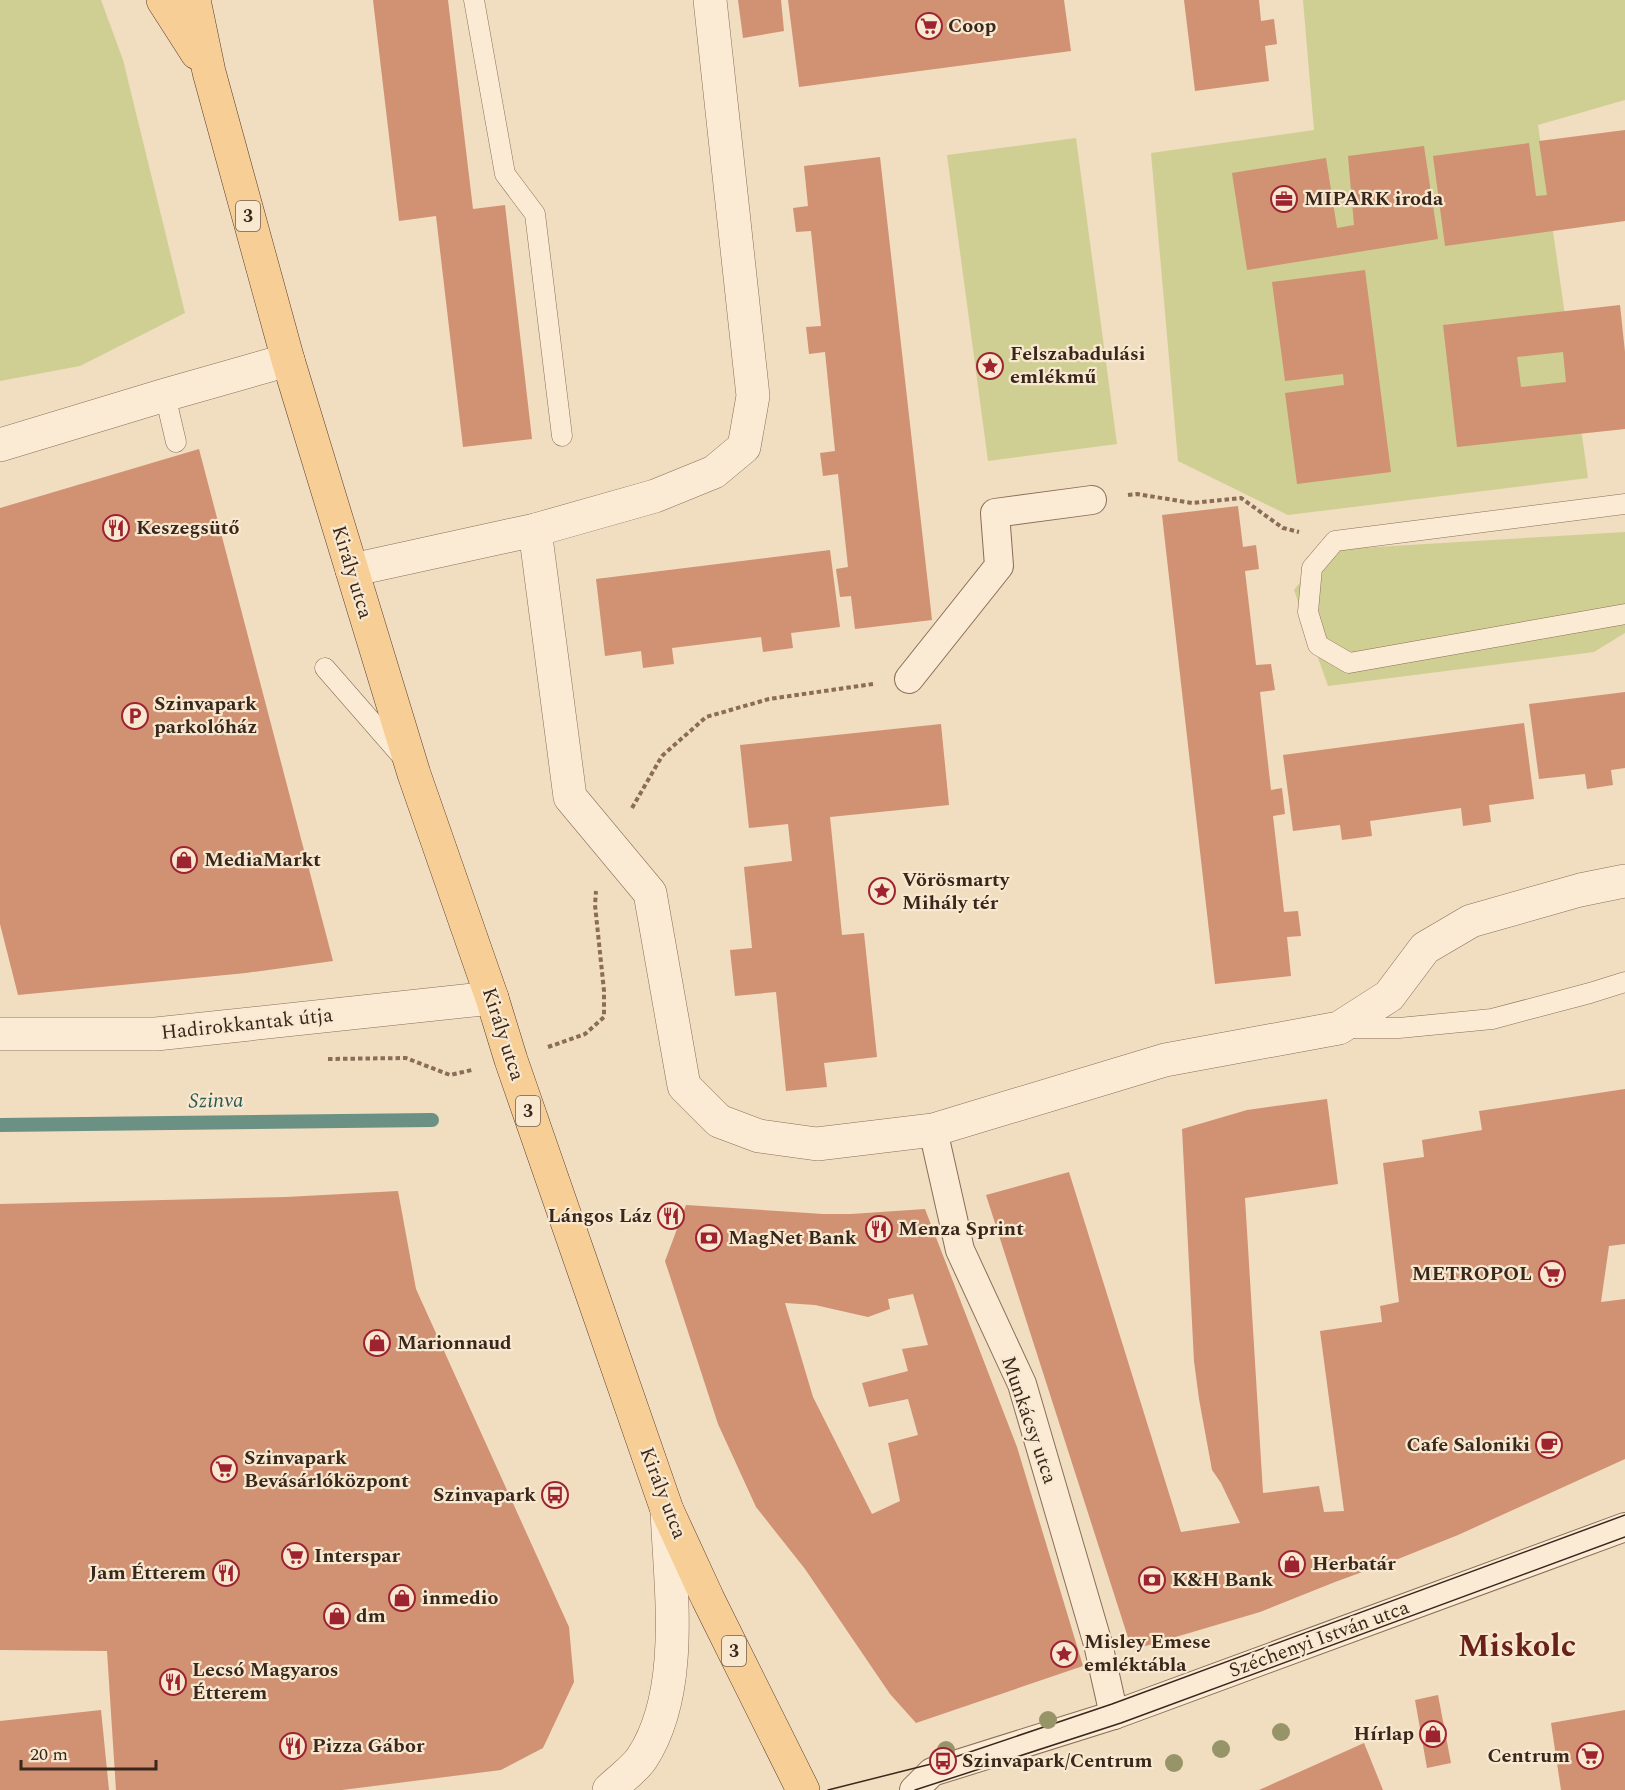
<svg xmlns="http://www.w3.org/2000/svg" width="1625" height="1790" viewBox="0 0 1625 1790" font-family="Spectral,serif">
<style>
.green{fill:#cfcf93}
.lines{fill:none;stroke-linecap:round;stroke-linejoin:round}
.stream{stroke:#6a9183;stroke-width:14}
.building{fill:#d19173;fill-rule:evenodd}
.service-casing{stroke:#8b6d57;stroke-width:21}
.pedestrian-casing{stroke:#8b6d57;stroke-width:30}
.minor-casing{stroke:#8b6d57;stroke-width:34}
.tertiary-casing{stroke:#8b6d57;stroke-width:34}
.primary-casing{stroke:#583c2b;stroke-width:34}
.path{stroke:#8b6d57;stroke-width:4;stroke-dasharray:4.5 3;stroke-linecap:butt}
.service{stroke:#fbebd4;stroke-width:20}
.pedestrian{stroke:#fbebd4;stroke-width:28}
.minor{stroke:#fbebd4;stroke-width:33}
.tertiary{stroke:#fbebd4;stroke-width:33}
.primary{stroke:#f7ce95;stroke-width:33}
.tram{stroke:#3a271c;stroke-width:1.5}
.tree{fill:#989469}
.labels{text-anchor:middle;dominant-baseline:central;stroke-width:4.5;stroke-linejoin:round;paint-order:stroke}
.shield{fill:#f8e8d0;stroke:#736152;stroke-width:1.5}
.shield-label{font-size:18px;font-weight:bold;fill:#3a271c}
.poi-label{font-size:20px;font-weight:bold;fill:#3a271c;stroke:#f8e8d0;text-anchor:start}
.street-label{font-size:20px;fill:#3a271c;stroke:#f8e8d0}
.water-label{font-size:21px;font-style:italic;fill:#2a5b52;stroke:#f8e8d0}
.town-label{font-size:32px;font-weight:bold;fill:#692119;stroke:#f8e8d0}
</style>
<rect width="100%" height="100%" fill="#f1ddc0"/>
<g class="green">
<polygon points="0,0 101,0 123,60 185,313 80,366 0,381"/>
<polygon points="1303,0 1625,0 1625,100 1538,125 1588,478 1288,515 1178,461 1151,153 1314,130"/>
<polygon points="1076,138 1117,444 988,461 947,155"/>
<polygon points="1625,532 1625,633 1594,652 1328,686 1294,590 1326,550"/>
</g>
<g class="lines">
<polyline class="stream" points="0,1125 432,1120"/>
</g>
<g class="building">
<polygon points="373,0 448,0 473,209 505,205 532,439 463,447 436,216 399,221"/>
<polygon points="738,0 781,0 784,31 743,38"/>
<polygon points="788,0 1064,0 1071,51 799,87"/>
<polygon points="1184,0 1259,0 1261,21 1274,19 1277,44 1265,46 1269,81 1195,91"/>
<polygon points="1625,130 1625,221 1445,246 1433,156 1529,143 1536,196 1547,195 1539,141"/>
<polygon points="1424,146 1438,239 1247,270 1232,173 1326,158 1337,228 1354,225 1348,156"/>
<polygon points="880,157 932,620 855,629 851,596 840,597 836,569 848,567 838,474 823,476 820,453 835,451 825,352 809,354 806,327 821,326 811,231 796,232 793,208 808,206 804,166"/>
<polygon points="1365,270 1391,472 1297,484 1285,393 1344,385 1343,374 1285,381 1272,282"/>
<path d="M 1620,305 L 1625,352 L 1625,429 L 1457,447 L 1443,325 ZM 1563,352 L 1566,382 L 1521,387 L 1517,357 Z"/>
<polygon points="199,449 333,961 246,973 18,995 0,924 0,508"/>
<polygon points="1238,506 1243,547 1256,545 1259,569 1245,571 1256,665 1271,664 1275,690 1260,692 1271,790 1282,788 1285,814 1273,816 1284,912 1298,911 1301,936 1287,937 1291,976 1215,984 1162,515"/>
<polygon points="830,550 840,627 791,633 793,648 763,652 761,637 672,648 674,664 643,668 641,651 605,656 596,579"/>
<polygon points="1625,692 1625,768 1611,770 1613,785 1587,789 1585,774 1539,779 1529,704"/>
<polygon points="1524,723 1534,799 1489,805 1491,822 1463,826 1461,808 1370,821 1372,836 1342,840 1340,825 1293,831 1283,755"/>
<polygon points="941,724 949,805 830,817 842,935 864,933 877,1057 824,1063 827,1087 786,1091 776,992 735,996 730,950 752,948 744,867 792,861 788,824 749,828 740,745"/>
<polygon points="1625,1089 1625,1244 1609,1246 1601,1302 1625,1299 1625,1459 1458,1535 1398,1559 1335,1582 1260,1612 1132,1650 986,1195 1069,1172 1181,1532 1240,1523 1221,1483 1212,1470 1199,1399 1194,1361 1182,1129 1247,1110 1327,1099 1338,1184 1245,1198 1263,1493 1319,1486 1324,1512 1344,1511 1320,1331 1382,1322 1380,1306 1399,1302 1383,1163 1424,1157 1422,1140 1482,1130 1479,1111"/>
<polygon points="398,1191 416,1289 569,1627 574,1682 543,1748 501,1770 342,1790 116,1790 107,1651 0,1650 0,1204 286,1197"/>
<path d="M 686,1205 L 823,1214 L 851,1214 L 925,1209 L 1017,1447 L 1083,1666 L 916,1723 L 890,1694 L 805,1569 L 756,1507 L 718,1424 L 665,1261 ZM 913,1294 L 928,1345 L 902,1349 L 908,1371 L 862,1383 L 869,1407 L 908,1399 L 918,1435 L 888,1443 L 900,1501 L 872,1514 L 813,1397 L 785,1303 L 815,1305 L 868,1317 L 890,1309 L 888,1299 Z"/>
<polygon points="1438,1695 1451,1763 1427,1768 1415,1700"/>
<polygon points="101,1710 109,1790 0,1790 0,1721"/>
<polygon points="1625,1710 1625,1790 1561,1790 1551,1723"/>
<polygon points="1364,1743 1383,1790 1259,1790"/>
</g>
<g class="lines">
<defs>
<g id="service">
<polyline points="474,0 505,174 535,214 562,436"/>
<polyline points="165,395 176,442"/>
<polyline points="1625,504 1335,541 1312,568 1308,612 1318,645 1349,663 1625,614"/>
<polyline points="325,668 400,754"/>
<polyline points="1342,1028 1399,1028 1492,1019 1590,993 1625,982"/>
</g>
<g id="pedestrian">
<polyline points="909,679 999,566 995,513 1092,500"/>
<polyline points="933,1130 960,1250 1022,1384 1098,1644 1114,1715"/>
<polyline points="914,1790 932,1772 1114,1715 1625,1527"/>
</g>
<g id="minor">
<polyline points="0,445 165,395 288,360"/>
<polyline points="535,530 570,797 650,893 684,1086 719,1121 759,1136 817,1144 933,1130 1165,1060 1339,1028 1389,996 1425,948 1471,921 1580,890 1625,881"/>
<polyline points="352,570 535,530 655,496 714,472 744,447 753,396 710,0"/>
<polyline points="0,1034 156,1034 492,998"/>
</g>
<path id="tertiary" d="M 609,1790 C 619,1780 634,1770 642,1758 C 686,1691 670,1587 667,1510"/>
<g id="primary">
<polyline points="163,0 197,53"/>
<polyline points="194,0 209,72 288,360 414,774 492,998 511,1060 667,1510 708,1599 803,1790"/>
</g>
</defs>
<use href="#service" class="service-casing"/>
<use href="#pedestrian" class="pedestrian-casing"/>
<use href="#minor" class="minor-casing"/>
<use href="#tertiary" class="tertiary-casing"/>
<use href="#primary" class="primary-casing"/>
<g class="path">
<polyline points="1128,495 1137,494 1192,503 1241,498 1283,528 1299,532"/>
<polyline points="632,808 662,756 706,717 769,699 873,684"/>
<polyline points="548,1047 585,1034 604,1017 604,991 595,905 596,891"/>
<polyline points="328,1059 406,1058 450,1075 472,1070"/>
</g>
<use href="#service" class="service"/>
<use href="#pedestrian" class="pedestrian"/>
<use href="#minor" class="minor"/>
<use href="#tertiary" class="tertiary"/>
<use href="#primary" class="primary"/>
<g class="tram">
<polyline points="828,1790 943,1761 1112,1704 1625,1515"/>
<polyline points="915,1790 1121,1723 1625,1537"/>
</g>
</g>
<g class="tree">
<circle cx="1048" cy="1720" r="9"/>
<circle cx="1281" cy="1732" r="9"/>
<circle cx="1221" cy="1749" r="9"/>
<circle cx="946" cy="1750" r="9"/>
<circle cx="1174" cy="1763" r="9"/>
</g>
<defs>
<symbol id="supermarket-ring" viewBox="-11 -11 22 22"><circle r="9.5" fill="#f8e8d0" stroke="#9e2331" stroke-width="1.5"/><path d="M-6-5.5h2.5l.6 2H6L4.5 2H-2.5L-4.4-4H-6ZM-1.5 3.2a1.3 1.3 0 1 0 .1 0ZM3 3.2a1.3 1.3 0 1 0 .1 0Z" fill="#9e2331"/></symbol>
<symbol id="office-ring" viewBox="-11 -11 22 22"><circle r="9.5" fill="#f8e8d0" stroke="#9e2331" stroke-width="1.5"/><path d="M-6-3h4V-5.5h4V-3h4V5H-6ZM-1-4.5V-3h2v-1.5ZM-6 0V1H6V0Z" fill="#9e2331"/></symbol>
<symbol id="sight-ring" viewBox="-11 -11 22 22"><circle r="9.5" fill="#f8e8d0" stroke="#9e2331" stroke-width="1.5"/><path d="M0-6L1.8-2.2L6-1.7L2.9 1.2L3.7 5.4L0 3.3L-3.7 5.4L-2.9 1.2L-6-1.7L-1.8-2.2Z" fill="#9e2331"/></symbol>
<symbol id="restaurant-ring" viewBox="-11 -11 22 22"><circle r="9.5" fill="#f8e8d0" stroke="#9e2331" stroke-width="1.5"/><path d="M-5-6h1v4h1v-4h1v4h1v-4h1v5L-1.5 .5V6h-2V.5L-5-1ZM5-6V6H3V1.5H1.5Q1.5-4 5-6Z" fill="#9e2331"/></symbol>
<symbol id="parking-ring" viewBox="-11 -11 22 22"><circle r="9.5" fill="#f8e8d0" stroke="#9e2331" stroke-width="1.5"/><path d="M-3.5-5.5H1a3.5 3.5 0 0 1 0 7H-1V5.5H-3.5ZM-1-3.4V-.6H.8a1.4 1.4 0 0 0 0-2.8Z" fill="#9e2331"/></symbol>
<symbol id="shop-ring" viewBox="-11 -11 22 22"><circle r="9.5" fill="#f8e8d0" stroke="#9e2331" stroke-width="1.5"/><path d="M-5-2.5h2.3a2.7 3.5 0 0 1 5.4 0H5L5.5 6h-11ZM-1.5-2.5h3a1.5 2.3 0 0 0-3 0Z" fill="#9e2331"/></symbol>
<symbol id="bank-ring" viewBox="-11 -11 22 22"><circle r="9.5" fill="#f8e8d0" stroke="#9e2331" stroke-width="1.5"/><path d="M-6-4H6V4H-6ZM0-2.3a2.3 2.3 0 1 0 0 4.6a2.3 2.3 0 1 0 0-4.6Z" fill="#9e2331"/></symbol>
<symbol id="cafe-ring" viewBox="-11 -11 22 22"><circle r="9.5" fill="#f8e8d0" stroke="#9e2331" stroke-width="1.5"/><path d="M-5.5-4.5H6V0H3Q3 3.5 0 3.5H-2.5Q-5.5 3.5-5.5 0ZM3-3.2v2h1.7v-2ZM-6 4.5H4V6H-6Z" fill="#9e2331"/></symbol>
<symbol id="bus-ring" viewBox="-11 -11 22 22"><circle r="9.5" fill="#f8e8d0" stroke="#9e2331" stroke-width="1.5"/><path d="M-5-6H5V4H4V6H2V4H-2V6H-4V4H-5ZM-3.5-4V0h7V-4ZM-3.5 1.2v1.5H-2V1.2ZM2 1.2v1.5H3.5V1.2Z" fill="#9e2331"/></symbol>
</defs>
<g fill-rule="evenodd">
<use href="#supermarket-ring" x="914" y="11" width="30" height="30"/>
<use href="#office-ring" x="1269" y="184" width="30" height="30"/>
<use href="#sight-ring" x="975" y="351" width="30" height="30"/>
<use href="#restaurant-ring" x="101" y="513" width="30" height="30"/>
<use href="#parking-ring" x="120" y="701" width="30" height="30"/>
<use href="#shop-ring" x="169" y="845" width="30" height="30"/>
<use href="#sight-ring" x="867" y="876" width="30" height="30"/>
<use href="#restaurant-ring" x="656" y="1201" width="30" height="30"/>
<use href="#restaurant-ring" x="864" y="1214" width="30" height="30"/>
<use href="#bank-ring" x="694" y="1223" width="30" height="30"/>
<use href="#supermarket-ring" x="1537" y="1259" width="30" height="30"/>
<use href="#shop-ring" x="362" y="1328" width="30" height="30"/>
<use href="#cafe-ring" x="1534" y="1430" width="30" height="30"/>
<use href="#supermarket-ring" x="209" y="1454" width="30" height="30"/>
<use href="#bus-ring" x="540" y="1480" width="30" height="30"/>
<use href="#supermarket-ring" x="280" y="1541" width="30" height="30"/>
<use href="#shop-ring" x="1277" y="1549" width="30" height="30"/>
<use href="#restaurant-ring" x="211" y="1558" width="30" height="30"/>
<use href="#bank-ring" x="1137" y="1565" width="30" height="30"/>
<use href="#shop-ring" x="387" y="1583" width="30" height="30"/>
<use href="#shop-ring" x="322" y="1601" width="30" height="30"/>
<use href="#sight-ring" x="1049" y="1639" width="30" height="30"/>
<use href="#restaurant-ring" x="158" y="1667" width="30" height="30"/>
<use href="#shop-ring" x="1418" y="1719" width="30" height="30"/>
<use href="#restaurant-ring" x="278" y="1731" width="30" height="30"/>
<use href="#supermarket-ring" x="1575" y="1741" width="30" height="30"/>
<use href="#bus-ring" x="928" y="1746" width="30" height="30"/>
</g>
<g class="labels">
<g class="shield">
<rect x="236" y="201" width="24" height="30" rx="4.5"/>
<rect x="516" y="1096" width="24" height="30" rx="4.5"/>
<rect x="722" y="1636" width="24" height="30" rx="4.5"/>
</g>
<g class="shield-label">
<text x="248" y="216">3</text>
<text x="528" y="1111">3</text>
<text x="734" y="1651">3</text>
</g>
<g class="poi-label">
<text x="948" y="26">Coop</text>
<text x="1304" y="199">MIPARK iroda</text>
<text x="1010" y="354">Felszabadulási<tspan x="1010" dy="23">emlékmű</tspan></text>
<text x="136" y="528">Keszegsütő</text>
<text x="154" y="704">Szinvapark<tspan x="154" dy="23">parkolóház</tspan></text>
<text x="204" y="860">MediaMarkt</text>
<text x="902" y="880">Vörösmarty<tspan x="902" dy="23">Mihály tér</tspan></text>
<text x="652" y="1216" text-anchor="end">Lángos Láz</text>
<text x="898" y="1229">Menza Sprint</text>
<text x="728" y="1238">MagNet Bank</text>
<text x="1532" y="1274" text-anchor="end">METROPOL</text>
<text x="397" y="1343">Marionnaud</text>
<text x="1530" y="1445" text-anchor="end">Cafe Saloniki</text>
<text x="244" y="1458">Szinvapark<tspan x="244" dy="23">Bevásárlóközpont</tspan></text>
<text x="536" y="1495" text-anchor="end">Szinvapark</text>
<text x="314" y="1556">Interspar</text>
<text x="1312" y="1564">Herbatár</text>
<text x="206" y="1573" text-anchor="end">Jam Étterem</text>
<text x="1172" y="1580">K&amp;H Bank</text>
<text x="422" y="1598">inmedio</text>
<text x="356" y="1616">dm</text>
<text x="1084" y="1642">Misley Emese<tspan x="1084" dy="23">emléktábla</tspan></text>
<text x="192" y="1670">Lecsó Magyaros<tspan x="192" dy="23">Étterem</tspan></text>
<text x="1414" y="1734" text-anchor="end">Hírlap</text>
<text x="312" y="1746">Pizza Gábor</text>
<text x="1570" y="1756" text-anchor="end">Centrum</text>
<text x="962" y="1761">Szinvapark/Centrum</text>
</g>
<g class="street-label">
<text transform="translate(352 572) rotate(73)">Király utca</text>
<text transform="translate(247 1024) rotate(-6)">Hadirokkantak útja</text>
<text transform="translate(503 1034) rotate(72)">Király utca</text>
<text transform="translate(1029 1420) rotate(71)">Munkácsy utca</text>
<text transform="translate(663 1493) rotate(69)">Király utca</text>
<text transform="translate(1319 1639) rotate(-20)">Széchenyi István utca</text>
</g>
<g class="water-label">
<text transform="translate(216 1101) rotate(-1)">Szinva</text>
</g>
<g class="town-label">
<text x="1517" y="1646">Miskolc</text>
</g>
</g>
<path d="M21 1760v9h135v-9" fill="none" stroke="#3a271c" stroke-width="3"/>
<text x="30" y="1760" font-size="18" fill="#3a271c" stroke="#f8e8d0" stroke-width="4.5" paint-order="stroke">20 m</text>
</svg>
